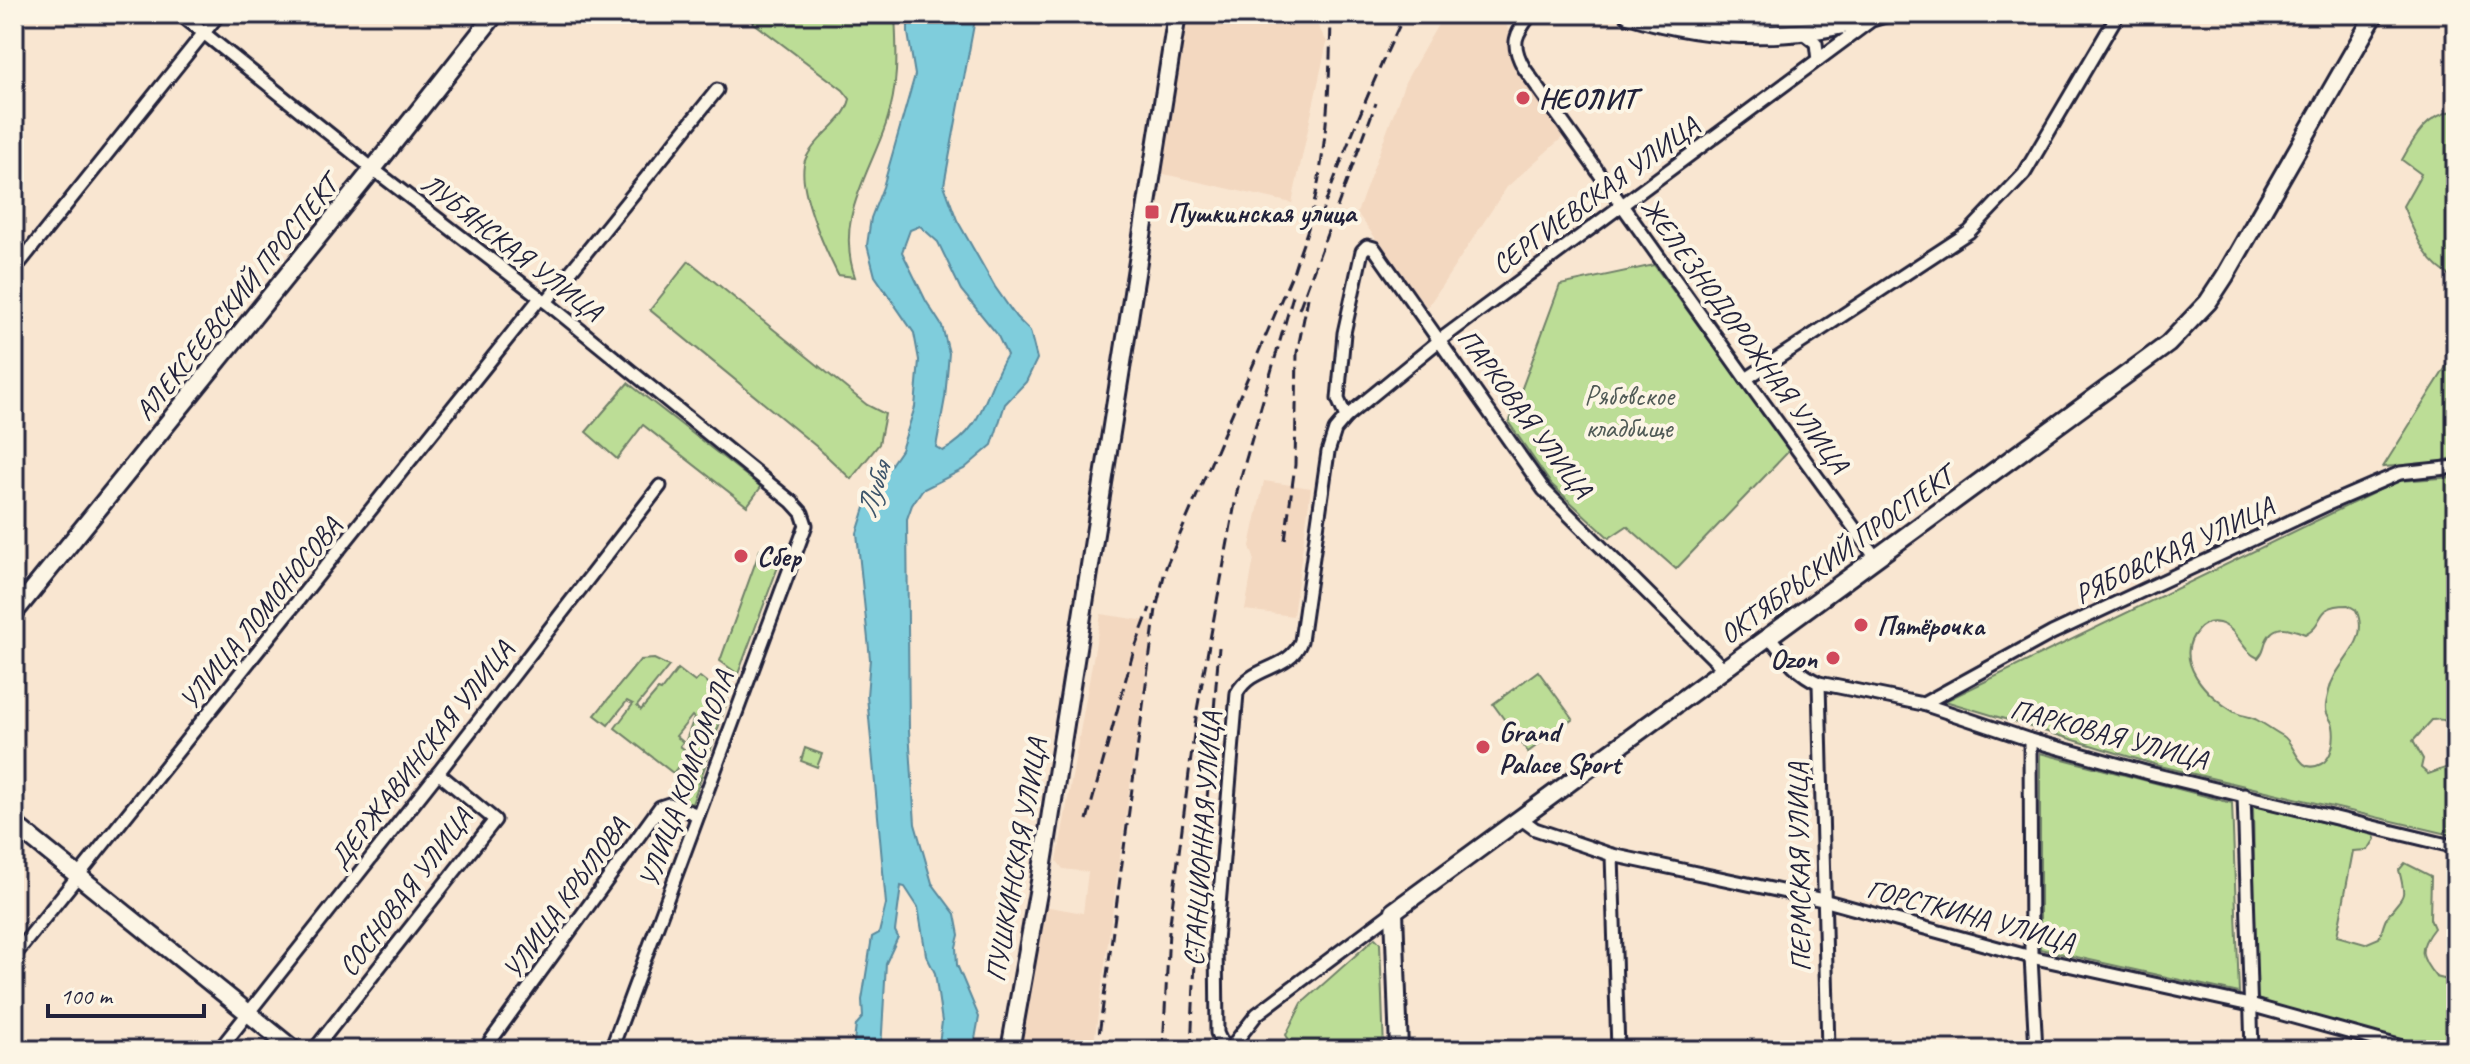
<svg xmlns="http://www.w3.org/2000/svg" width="2470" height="1064" viewBox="0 0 2470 1064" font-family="Caveat,sans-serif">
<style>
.built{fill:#f3d8c0}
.green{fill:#bcdd96;stroke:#6f8068;stroke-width:2;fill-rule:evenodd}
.water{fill:#7fcddc;stroke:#5a899c;stroke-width:2;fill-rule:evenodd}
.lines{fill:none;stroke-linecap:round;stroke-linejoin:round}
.street-casing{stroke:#22223b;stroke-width:17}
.secondary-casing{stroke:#22223b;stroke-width:22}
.street{stroke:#fcf5e5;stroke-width:11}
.secondary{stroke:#fcf5e5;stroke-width:16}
.rail{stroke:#22223b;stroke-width:3;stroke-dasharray:12 6;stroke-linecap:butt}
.poi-dot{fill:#d1495b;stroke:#fcf5e5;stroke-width:3}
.labels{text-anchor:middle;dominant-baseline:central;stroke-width:8;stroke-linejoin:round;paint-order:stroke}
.poi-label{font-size:28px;font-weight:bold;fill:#22223b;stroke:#fcf5e5;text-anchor:start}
.street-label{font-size:28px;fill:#22223b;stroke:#fcf5e5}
.park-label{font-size:28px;fill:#505a56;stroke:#fcf5e5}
.water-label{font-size:30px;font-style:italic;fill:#3e556b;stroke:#fcf5e5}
</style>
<rect width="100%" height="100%" fill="#f9e6d1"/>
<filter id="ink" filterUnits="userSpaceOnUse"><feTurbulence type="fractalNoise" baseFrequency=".0125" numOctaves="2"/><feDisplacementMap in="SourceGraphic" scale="16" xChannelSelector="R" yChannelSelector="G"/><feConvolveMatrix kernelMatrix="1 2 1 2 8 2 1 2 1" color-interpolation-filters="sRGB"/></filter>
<g filter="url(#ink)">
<g class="built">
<polygon points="1171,14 1311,14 1327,42 1292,203 1146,170"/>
<polygon points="1444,14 1494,14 1507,26 1510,35 1509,56 1519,74 1564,136 1507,187 1427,308 1357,213 1405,82"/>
<polygon points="1264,481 1311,488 1293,616 1245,610 1254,558 1250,546"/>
<polygon points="1101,614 1153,622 1093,1050 1018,1050 1044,906 1083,913 1088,872 1063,869 1057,861"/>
</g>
<g class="green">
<path d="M 742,14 L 895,14 C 897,55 899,84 886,124 C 868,177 835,219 855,277 L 838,275 C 826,251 794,183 806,158 C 817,135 844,124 850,99 L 843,90 Z"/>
<path d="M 2456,110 L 2456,279 C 2425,264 2416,236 2403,206 L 2421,174 L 2402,160 C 2415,136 2427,115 2456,110 Z"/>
<polygon points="689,261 867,405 885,414 879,444 851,479 817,447 650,310"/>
<polygon points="1654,265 1790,450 1676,569 1627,526 1609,538 1551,484 1509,423 1560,285"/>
<polygon points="2456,351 2456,457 2436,463 2383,467"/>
<polygon points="628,383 761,487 747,506 643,425 617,459 586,432"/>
<path d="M 2456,477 L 2456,620 L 2452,624 L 2456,637 L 2456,731 C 2450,721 2444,718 2432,720 L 2413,741 L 2423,759 L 2421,768 L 2428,774 L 2448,767 L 2456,771 L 2456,836 L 2160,766 L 1945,701 L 2398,481 ZM 2348,605 L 2356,610 C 2372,644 2335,661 2329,691 C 2328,696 2325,704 2326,709 C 2326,715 2332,720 2333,726 C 2335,738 2333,758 2321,764 C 2298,776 2296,744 2283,736 C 2274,731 2266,725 2257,720 C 2250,716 2241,716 2234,712 C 2208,697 2171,660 2198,630 C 2204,623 2210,621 2219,623 C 2238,628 2241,651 2258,658 C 2264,652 2263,649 2266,641 C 2274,622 2290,628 2305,634 C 2327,623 2313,605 2348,605 Z"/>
<polygon points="760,550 782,556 738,674 720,661"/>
<polygon points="654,659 669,666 637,706 641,710 658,690 661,691 678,669 695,682 700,677 728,699 692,804 670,796 693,749 686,740 694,718 692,716 676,736 683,742 680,746 689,753 673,773 615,728 633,704 627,701 608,725 595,715 640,660"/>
<polygon points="1538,671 1573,719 1528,752 1493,704"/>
<polygon points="805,748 822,754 817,767 801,761"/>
<polygon points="2040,753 2232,803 2239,993 2040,949"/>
<path d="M 2253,805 L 2374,835 L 2375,839 L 2368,850 L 2353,851 L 2337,936 L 2365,944 L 2379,938 C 2382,932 2383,925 2386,919 C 2402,892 2408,905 2399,870 L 2405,863 L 2431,876 L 2430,919 L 2434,928 C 2418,948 2419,957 2436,977 L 2456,982 L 2456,1050 L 2432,1050 L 2256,1002 Z"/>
<polygon points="1375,938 1380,943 1384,1050 1290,1050 1291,1043 1286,1035 1302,1003"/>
</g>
<path class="water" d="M 908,14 L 976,14 L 944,185 L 957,220 L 995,287 L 1016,317 L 1030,331 L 1037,359 L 1026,382 L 1005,404 L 992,445 L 964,469 L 922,490 L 912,505 L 907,519 L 909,730 L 915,824 L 932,883 L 955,914 L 959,935 L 956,947 L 957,965 L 979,1017 L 973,1050 L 938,1050 L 942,1022 L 935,973 L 926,955 L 918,907 L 905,887 L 901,886 L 895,931 L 898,937 L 886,963 L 881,1050 L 853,1050 L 856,1025 L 863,1017 L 862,1000 L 872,937 L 879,933 L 886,904 L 867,696 L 870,659 L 857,533 L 865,508 L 879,482 L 901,450 L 915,407 L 919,360 L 914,333 L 875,276 L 867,245 L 871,218 L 883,187 L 915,75 L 908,33 ZM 920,226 L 938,242 L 961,290 L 997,334 L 1007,355 C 984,391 986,428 943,451 L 936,447 L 945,398 L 949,353 L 942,326 L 926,301 L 902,252 L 910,230 Z"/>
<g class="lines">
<defs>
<g id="street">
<polyline points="180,14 373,169 546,302 792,502 802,513 806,525 611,1050"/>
<path d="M 1531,14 C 1515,35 1510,43 1524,68 L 1746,379 L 1876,558"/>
<polyline points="1803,33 1816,43 1818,60"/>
<polyline points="14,270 219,14"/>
<polyline points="546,302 717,90"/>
<polyline points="1746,379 1969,232 2024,174 2118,14"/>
<polyline points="1346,417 1440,340 1869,22"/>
<path d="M 1769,636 C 1784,655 1796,673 1819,683 L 1923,704 L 2030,740 L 2149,773 L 2456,847"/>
<polyline points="1819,683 1828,1050"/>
<polyline points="1923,704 2052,633 2328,504 2400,473 2456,467"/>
<polyline points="2030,740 2031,957 2036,1050"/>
<polyline points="2244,795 2252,1050"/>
<polyline points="1520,818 1535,829 1612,855 1823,900 2031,957 2250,1005 2413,1050"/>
<polyline points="1612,855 1618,1050"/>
<polyline points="14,956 540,298"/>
<polyline points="219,1050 438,773 660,486"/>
<polyline points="314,1050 495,820 438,773"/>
<polyline points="484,1050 660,807 669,804 698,815"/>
<path d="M 1225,1050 L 1217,1033 L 1216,941 L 1237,693 C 1251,665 1290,671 1301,641 L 1328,452 L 1335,430 L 1346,417 L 1338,399 L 1344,333 L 1362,251 L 1367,246 L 1374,248 L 1544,490 L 1724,669"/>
<polyline points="1229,1050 1257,1014 1394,911"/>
</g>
<g id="secondary">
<path d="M 1628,14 C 1713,40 1799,42 1883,14"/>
<polyline points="1696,14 1744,19 1815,14"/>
<polyline points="14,613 373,169 495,14"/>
<polyline points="14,824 294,1050"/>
<polyline points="1010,1050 1041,876 1177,14"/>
<polyline points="1399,1050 1394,911 2168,344 2208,302 2225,276 2375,14"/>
</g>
</defs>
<use href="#street" class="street-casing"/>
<use href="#secondary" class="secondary-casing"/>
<use href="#street" class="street"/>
<use href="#secondary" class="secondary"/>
<g class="rail">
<path d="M 1319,220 C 1345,150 1372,81 1405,14"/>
<polyline points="1299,309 1376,103"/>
<polyline points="1285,540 1295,465 1297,353 1308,298"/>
<polyline points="1087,820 1133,653 1150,608"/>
<path d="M 1097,1050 L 1156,609 L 1166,567 L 1294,270 C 1299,253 1307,235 1311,217 C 1327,151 1330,82 1331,14"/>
<polyline points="1163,1050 1169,931 1197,710 1238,487 1294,292"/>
<polyline points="1191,1050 1196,939 1219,647"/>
</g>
</g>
</g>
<g class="poi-dot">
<circle cx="1523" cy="98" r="8"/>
<rect x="1144" y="204" width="16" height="16" rx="4"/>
<circle cx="741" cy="556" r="8"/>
<circle cx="1861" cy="625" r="8"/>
<circle cx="1833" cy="658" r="8"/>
<circle cx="1483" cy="747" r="8"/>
</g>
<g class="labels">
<g class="poi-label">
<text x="1539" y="98">НЕОЛИТ</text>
<text x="1168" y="212">Пушкинская улица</text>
<text x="757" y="556">Сбер</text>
<text x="1877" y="625">Пятёрочка</text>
<text x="1817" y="658" text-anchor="end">Ozon</text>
<text x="1499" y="731">Grand<tspan x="1499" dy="32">Palace Sport</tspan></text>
</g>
<g class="street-label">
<text transform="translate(1595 195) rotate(-36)">СЕРГИЕВСКАЯ УЛИЦА</text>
<text transform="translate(512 247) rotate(38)">ЛУБЯНСКАЯ УЛИЦА</text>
<text transform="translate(236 298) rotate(-51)">АЛЕКСЕЕВСКИЙ ПРОСПЕКТ</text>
<text transform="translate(1745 335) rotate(54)">ЖЕЛЕЗНОДОРОЖНАЯ УЛИЦА</text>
<text transform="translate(1525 413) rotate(53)">ПАРКОВАЯ УЛИЦА</text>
<text transform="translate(2174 550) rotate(-25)">РЯБОВСКАЯ УЛИЦА</text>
<text transform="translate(1836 555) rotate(-36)">ОКТЯБРЬСКИЙ ПРОСПЕКТ</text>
<text transform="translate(260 613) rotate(-51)">УЛИЦА ЛОМОНОСОВА</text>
<text transform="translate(2109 734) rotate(15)">ПАРКОВАЯ УЛИЦА</text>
<text transform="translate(421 754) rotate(-52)">ДЕРЖАВИНСКАЯ УЛИЦА</text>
<text transform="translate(686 779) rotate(-70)">УЛИЦА КОМСОМОЛА</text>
<text transform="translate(1202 839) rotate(-86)">СТАНЦИОННАЯ УЛИЦА</text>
<text transform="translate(1016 860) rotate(-80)">ПУШКИНСКАЯ УЛИЦА</text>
<text transform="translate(1799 867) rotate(-91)">ПЕРМСКАЯ УЛИЦА</text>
<text transform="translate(405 892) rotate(-53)">СОСНОВАЯ УЛИЦА</text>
<text transform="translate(565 898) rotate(-54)">УЛИЦА КРЫЛОВА</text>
<text transform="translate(1971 915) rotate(15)">ГОРСТКИНА УЛИЦА</text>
</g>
<g class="park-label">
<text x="1629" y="395">Рябовское<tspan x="1629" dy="32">кладбище</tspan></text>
</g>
<g class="water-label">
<text transform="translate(873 490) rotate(-73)">Лубья</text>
</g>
</g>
<rect width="2470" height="1064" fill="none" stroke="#fcf5e5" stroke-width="48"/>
<rect x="24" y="24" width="2422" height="1016" fill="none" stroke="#22223b" stroke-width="3" filter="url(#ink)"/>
<path d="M48 1004v12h156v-12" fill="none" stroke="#22223b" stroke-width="4"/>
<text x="60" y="1004" font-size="24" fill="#22223b" stroke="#fcf5e5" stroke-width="6" paint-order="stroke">100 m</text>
</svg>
